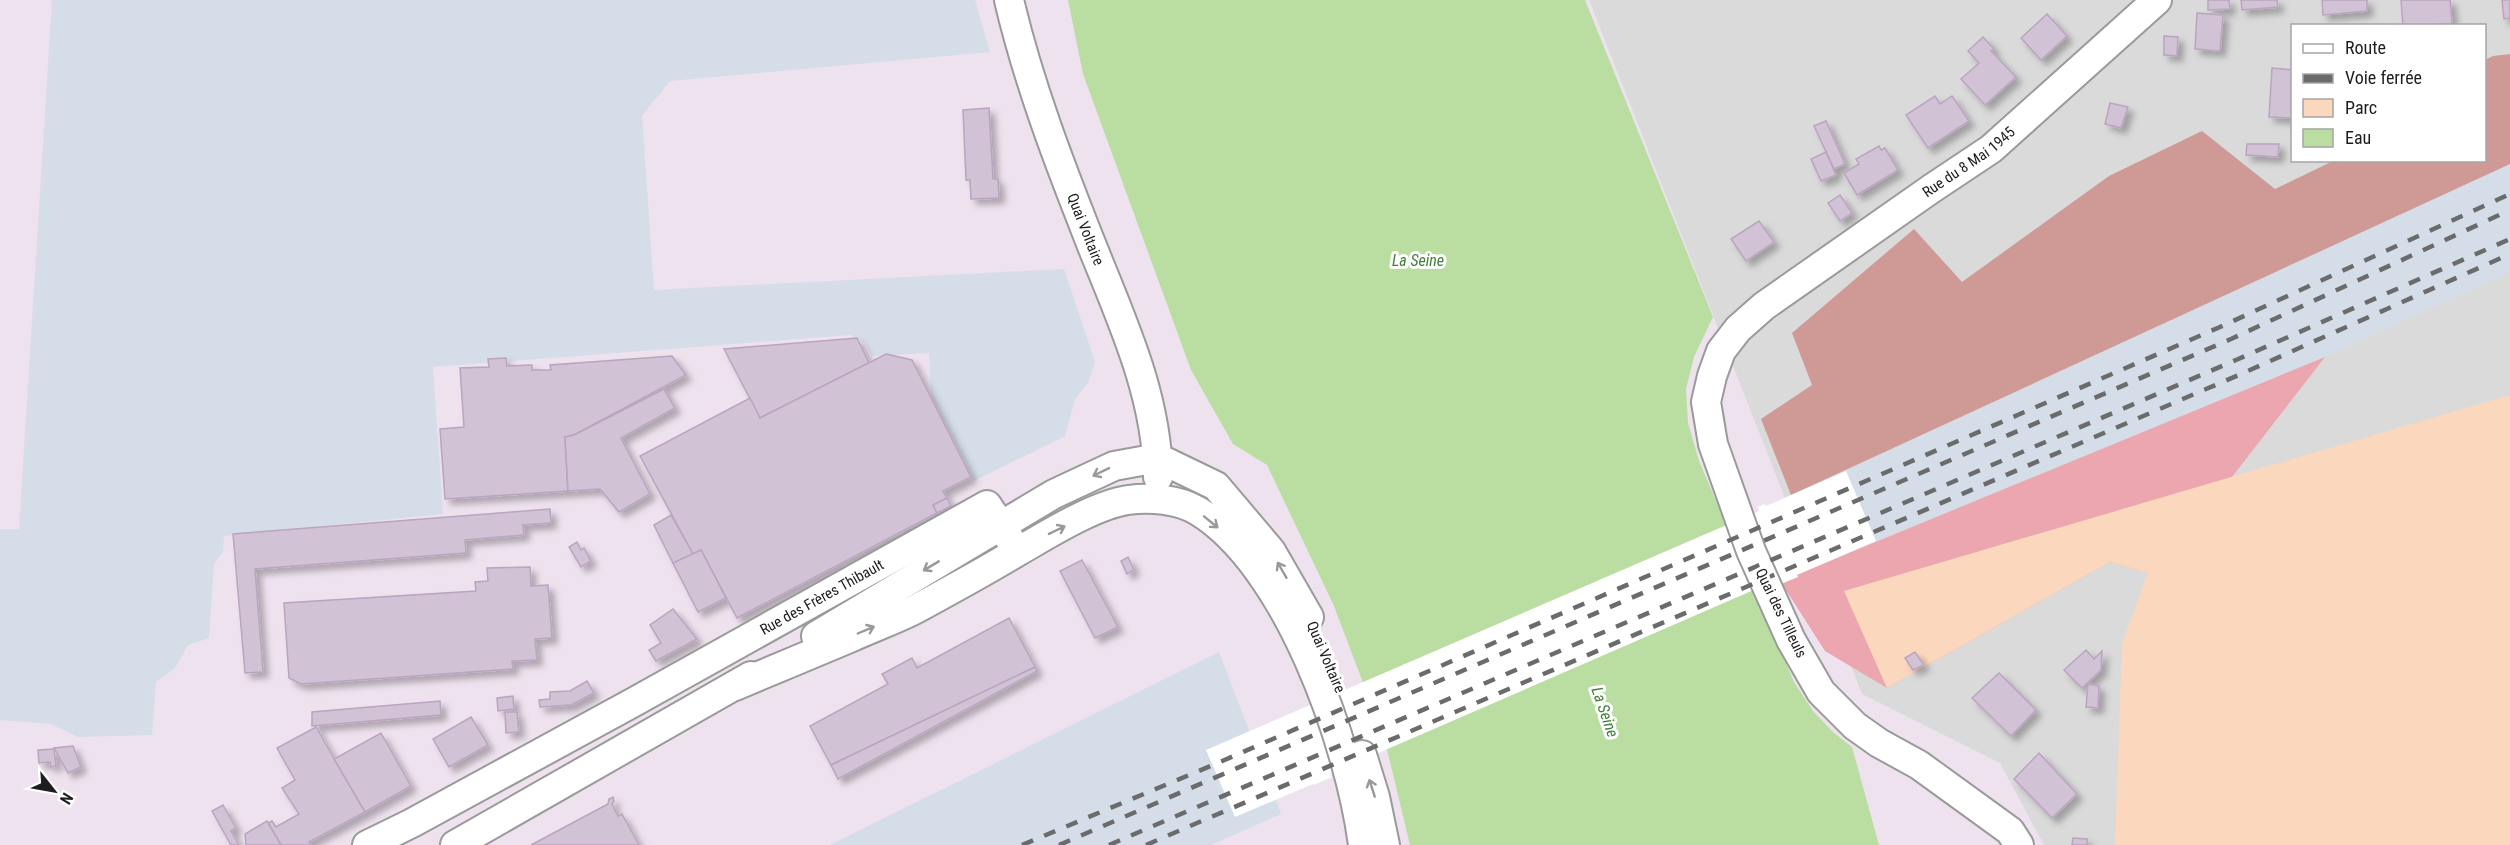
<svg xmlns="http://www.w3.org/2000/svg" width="2510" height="845" viewBox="0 0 2510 845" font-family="'Roboto Condensed',sans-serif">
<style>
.residential{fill:#dadadb;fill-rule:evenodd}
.industrial{fill:#d4dde8}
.grass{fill:#eba6af}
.forest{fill:#cf9995}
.park{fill:#fbd8bd}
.water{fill:#badea1}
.pier{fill:#fff}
.building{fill:#d1c2d5;stroke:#bba4c0;stroke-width:1.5;filter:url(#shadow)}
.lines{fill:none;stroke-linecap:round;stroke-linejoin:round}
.minor-casing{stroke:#9a9a9a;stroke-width:32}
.minor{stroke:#fff;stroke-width:28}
.rail{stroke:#6b6b6b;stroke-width:4.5;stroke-dasharray:12 12;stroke-linecap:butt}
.oneway{stroke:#999}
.labels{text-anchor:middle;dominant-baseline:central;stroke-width:6;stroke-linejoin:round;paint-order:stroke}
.street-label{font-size:15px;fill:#1d1d1d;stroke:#fff}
.water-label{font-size:16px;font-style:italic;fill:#418037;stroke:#fff}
</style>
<defs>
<filter id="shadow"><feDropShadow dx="5.5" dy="5.5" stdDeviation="3" flood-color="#0004"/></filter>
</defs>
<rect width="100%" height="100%" fill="#eee2ee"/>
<path class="residential" d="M 1589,0 L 2510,0 L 2510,845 L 2044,845 L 2000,763 L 1862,694 ZM 2292,26 L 2484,26 L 2484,160 L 2292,160 Z"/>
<g class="industrial">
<polygon points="52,0 975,0 990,52 670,81 642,116 654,290 1064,269 1095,362 1088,383 1075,399 1065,436 974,481 931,398 929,353 872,356 865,343 851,335 433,367 443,514 224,536 223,552 214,564 209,638 188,645 175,668 156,682 152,735 78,737 51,724 0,720 0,529 19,529"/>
<polygon points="2510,164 2510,272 2325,357 1876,541 1846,471"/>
<polygon points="1219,652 1281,814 1211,845 830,845"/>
</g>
<polygon class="grass" points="2325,357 2232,477 2149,573 2110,562 1887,688 1825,651 1779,579 1815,567"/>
<polygon class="forest" points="2510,54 2510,164 1791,495 1761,419 1812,385 1792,333 1914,229 1962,282 2109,176 2202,131 2275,189 2333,161 2484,160 2485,60 2493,56"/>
<polygon class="park" points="2510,395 2510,845 2115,845 2122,644 2148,573 2110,562 1887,688 1844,591"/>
<polygon class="water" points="1068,0 1585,0 1713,317 1694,357 1686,389 1688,423 1699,461 1794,682 1813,711 1834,733 1852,747 1879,845 1410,845 1385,741 1334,606 1267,465 1233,444 1191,370 1083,74"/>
<polygon class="pier" points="1846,471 1876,541 1797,575 1798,577 1781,584 1779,579 1330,774 1332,777 1314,785 1313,784 1235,817 1206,750 1759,511 1758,507 1764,504 1766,506"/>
<g class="building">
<polygon points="2208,0 2229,0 2230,9 2208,10"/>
<polygon points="2241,0 2277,0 2278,7 2242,10"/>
<polygon points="2322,0 2367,0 2367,11 2323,15"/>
<polygon points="2401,0 2450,0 2452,24 2403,26"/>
<polygon points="2502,0 2510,0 2510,18 2504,19"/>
<polygon points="2197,13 2223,15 2220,51 2195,49"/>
<polygon points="2047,14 2067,36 2041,60 2021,38"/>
<polygon points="2164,36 2178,37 2177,56 2164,55"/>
<polygon points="1983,37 1994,49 1991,51 2016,77 1985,105 1961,79 1979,63 1968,51"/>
<polygon points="2272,68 2292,70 2292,118 2269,117"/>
<polygon points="1935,96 1940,104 1952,96 1969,121 1928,148 1906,115"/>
<polygon points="2110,103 2128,107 2121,128 2105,124"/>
<polygon points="989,108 993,179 998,179 999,198 971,199 970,180 966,180 963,110"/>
<polygon points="1826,121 1845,164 1834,169 1814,126"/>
<polygon points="2247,144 2279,144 2278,157 2246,155"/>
<polygon points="1879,146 1881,150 1885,148 1898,170 1857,195 1844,173 1859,164 1856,159"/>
<polygon points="1826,152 1836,175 1821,181 1811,159"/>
<polygon points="1840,195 1852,213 1840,221 1828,203"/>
<polygon points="1759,221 1774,242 1746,261 1731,239"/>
<polygon points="857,338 869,363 760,418 724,349"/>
<polygon points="886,354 912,360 971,477 943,491 947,498 933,505 937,513 737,618 701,550 693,554 640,456 750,398 760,418"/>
<polygon points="672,356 686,375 574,435 565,437 568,491 445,499 440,429 464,427 460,368 489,367 488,359 506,358 507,366 532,365 532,370 551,370 550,365"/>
<polygon points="664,389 675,408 621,438 650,494 619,512 600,489 568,491 565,437 574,435"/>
<polygon points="947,498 951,506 937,513 933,505"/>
<polygon points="550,509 551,523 523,525 524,535 465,540 466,553 255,569 263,672 245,673 233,534"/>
<polygon points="671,515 693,554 673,563 654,525"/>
<polygon points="577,542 581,550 584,548 591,561 581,567 569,547"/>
<polygon points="701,550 726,598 698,612 673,563"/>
<polygon points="1128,557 1134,570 1127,574 1121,561"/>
<polygon points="1082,560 1118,627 1095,638 1060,571"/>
<polygon points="530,567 531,586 548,585 552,638 535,639 537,660 512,661 513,669 301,684 289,678 284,603 476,591 475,582 488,581 487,568"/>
<polygon points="673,609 697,639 656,661 649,650 661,643 650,625"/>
<polygon points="1009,618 1035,667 831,765 810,726 888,684 882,674 912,658 917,668"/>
<polygon points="2086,650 2094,659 2102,651 2101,670 2082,688 2064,670"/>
<polygon points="1915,652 1924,665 1913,670 1905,658"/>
<polygon points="1035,667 1037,671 838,779 831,765"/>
<polygon points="1999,673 2036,710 2011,736 1972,698"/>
<polygon points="587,681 594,693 571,705 540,707 539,700 550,699 550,692 570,691"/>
<polygon points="2088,684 2099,686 2098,708 2086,707"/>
<polygon points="513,696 514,709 498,711 497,698"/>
<polygon points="440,701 441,715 312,726 312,712"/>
<polygon points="505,712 517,712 519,732 506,733"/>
<polygon points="471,717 488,745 449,767 433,739"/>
<polygon points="316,727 365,812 309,842 311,845 281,845 268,823 272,821 276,827 299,814 282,788 295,780 277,748"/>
<polygon points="381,733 411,786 365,812 334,759"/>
<polygon points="73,746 81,767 68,773 54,748"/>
<polygon points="54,749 56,766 51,767 50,762 39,763 38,750"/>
<polygon points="2039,753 2077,794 2052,818 2014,779"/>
<polygon points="613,797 614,801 612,804 618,816 622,814 639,845 531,845 608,804 609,799"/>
<polygon points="223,805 236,828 231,831 239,845 231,845 212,811"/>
<polygon points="267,821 281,845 246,845 245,834"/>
<polygon points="2073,838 2087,839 2087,845 2072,845"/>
</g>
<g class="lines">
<defs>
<g id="minor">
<path id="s1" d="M 1009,0 C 1029,85 1060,165 1092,246 C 1122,321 1157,395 1158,477"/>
<polyline points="1158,458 1216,486 1271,551 1309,617"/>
<polyline points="816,636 1054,494 1114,466 1158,458"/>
<path d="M 735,686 C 774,670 813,653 852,637 C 872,628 894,620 914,610 C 949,591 984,572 1017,552 C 1047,535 1094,505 1128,500 C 1150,497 1178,499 1198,511 C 1288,566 1350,745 1363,845"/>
<polyline points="1362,755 1375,797 1385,845"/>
<path id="s2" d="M 367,845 L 412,823 L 634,702 L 987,505 L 1011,541"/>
<polyline points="455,845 751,676"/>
<path id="s3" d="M 2019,845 L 2010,831 L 1919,765 L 1879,743 L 1855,726 L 1821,692 L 1791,640 L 1751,551 L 1713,444 L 1706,402 L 1712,376 L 1721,351 L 1738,329 L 1764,306 L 1931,189 L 1991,149 L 2157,0"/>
</g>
</defs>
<use href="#minor" class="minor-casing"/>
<use href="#minor" class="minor"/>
<g class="rail">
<polyline points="1022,845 1213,765 2220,327 2510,194"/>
<polyline points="1059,845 2231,339 2510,210"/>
<polyline points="1109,845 2236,360 2510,239"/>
<polyline points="1146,845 2241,374 2510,254"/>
</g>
</g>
<defs><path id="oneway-shaft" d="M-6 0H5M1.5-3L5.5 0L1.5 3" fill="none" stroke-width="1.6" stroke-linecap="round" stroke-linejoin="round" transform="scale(1.5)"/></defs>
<g class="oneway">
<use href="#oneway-shaft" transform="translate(1101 472) rotate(154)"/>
<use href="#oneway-shaft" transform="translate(1211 522) rotate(39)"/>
<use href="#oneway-shaft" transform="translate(1057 530) rotate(-26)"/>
<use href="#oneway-shaft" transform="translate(931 566) rotate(149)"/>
<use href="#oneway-shaft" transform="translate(1282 570) rotate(-120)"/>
<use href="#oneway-shaft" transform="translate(866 630) rotate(-23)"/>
<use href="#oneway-shaft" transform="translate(1372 788) rotate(-108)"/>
</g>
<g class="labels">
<g class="street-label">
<text stroke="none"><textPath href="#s3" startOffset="932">Rue du 8 Mai 1945</textPath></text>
<text stroke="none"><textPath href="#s1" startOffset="242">Quai Voltaire</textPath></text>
<text stroke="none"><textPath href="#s2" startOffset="518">Rue des Frères Thibault</textPath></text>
<text transform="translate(1781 613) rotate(64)">Quai des Tilleuls</text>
<text transform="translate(1326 657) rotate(67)">Quai Voltaire</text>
</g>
<g class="water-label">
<text x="1418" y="260">La Seine</text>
<text transform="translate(1605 712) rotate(71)">La Seine</text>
</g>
</g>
<rect x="2291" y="24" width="195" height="138" fill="#ffffff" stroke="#a5a5a5" stroke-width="1.5"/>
<rect x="2303" y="44" width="30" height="9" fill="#ffffff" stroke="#a5a5a5" stroke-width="1.5"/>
<text x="2345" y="54" font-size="18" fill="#1d1d1d">Route</text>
<rect x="2303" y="74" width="30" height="9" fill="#6b6b6b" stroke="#a5a5a5" stroke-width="1.5"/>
<text x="2345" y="84" font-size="18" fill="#1d1d1d">Voie ferrée</text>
<rect x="2303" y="99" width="30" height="18" fill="#fbd8bd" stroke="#a5a5a5" stroke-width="1.5"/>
<text x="2345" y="114" font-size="18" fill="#1d1d1d">Parc</text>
<rect x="2303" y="129" width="30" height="18" fill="#badea1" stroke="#a5a5a5" stroke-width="1.5"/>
<text x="2345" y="144" font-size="18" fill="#1d1d1d">Eau</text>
<g transform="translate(54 791) rotate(121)" stroke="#ffffff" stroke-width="4.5" paint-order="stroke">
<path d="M0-4.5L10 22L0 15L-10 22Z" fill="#1d1d1d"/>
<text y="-9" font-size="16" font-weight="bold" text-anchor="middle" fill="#1d1d1d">N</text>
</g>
</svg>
